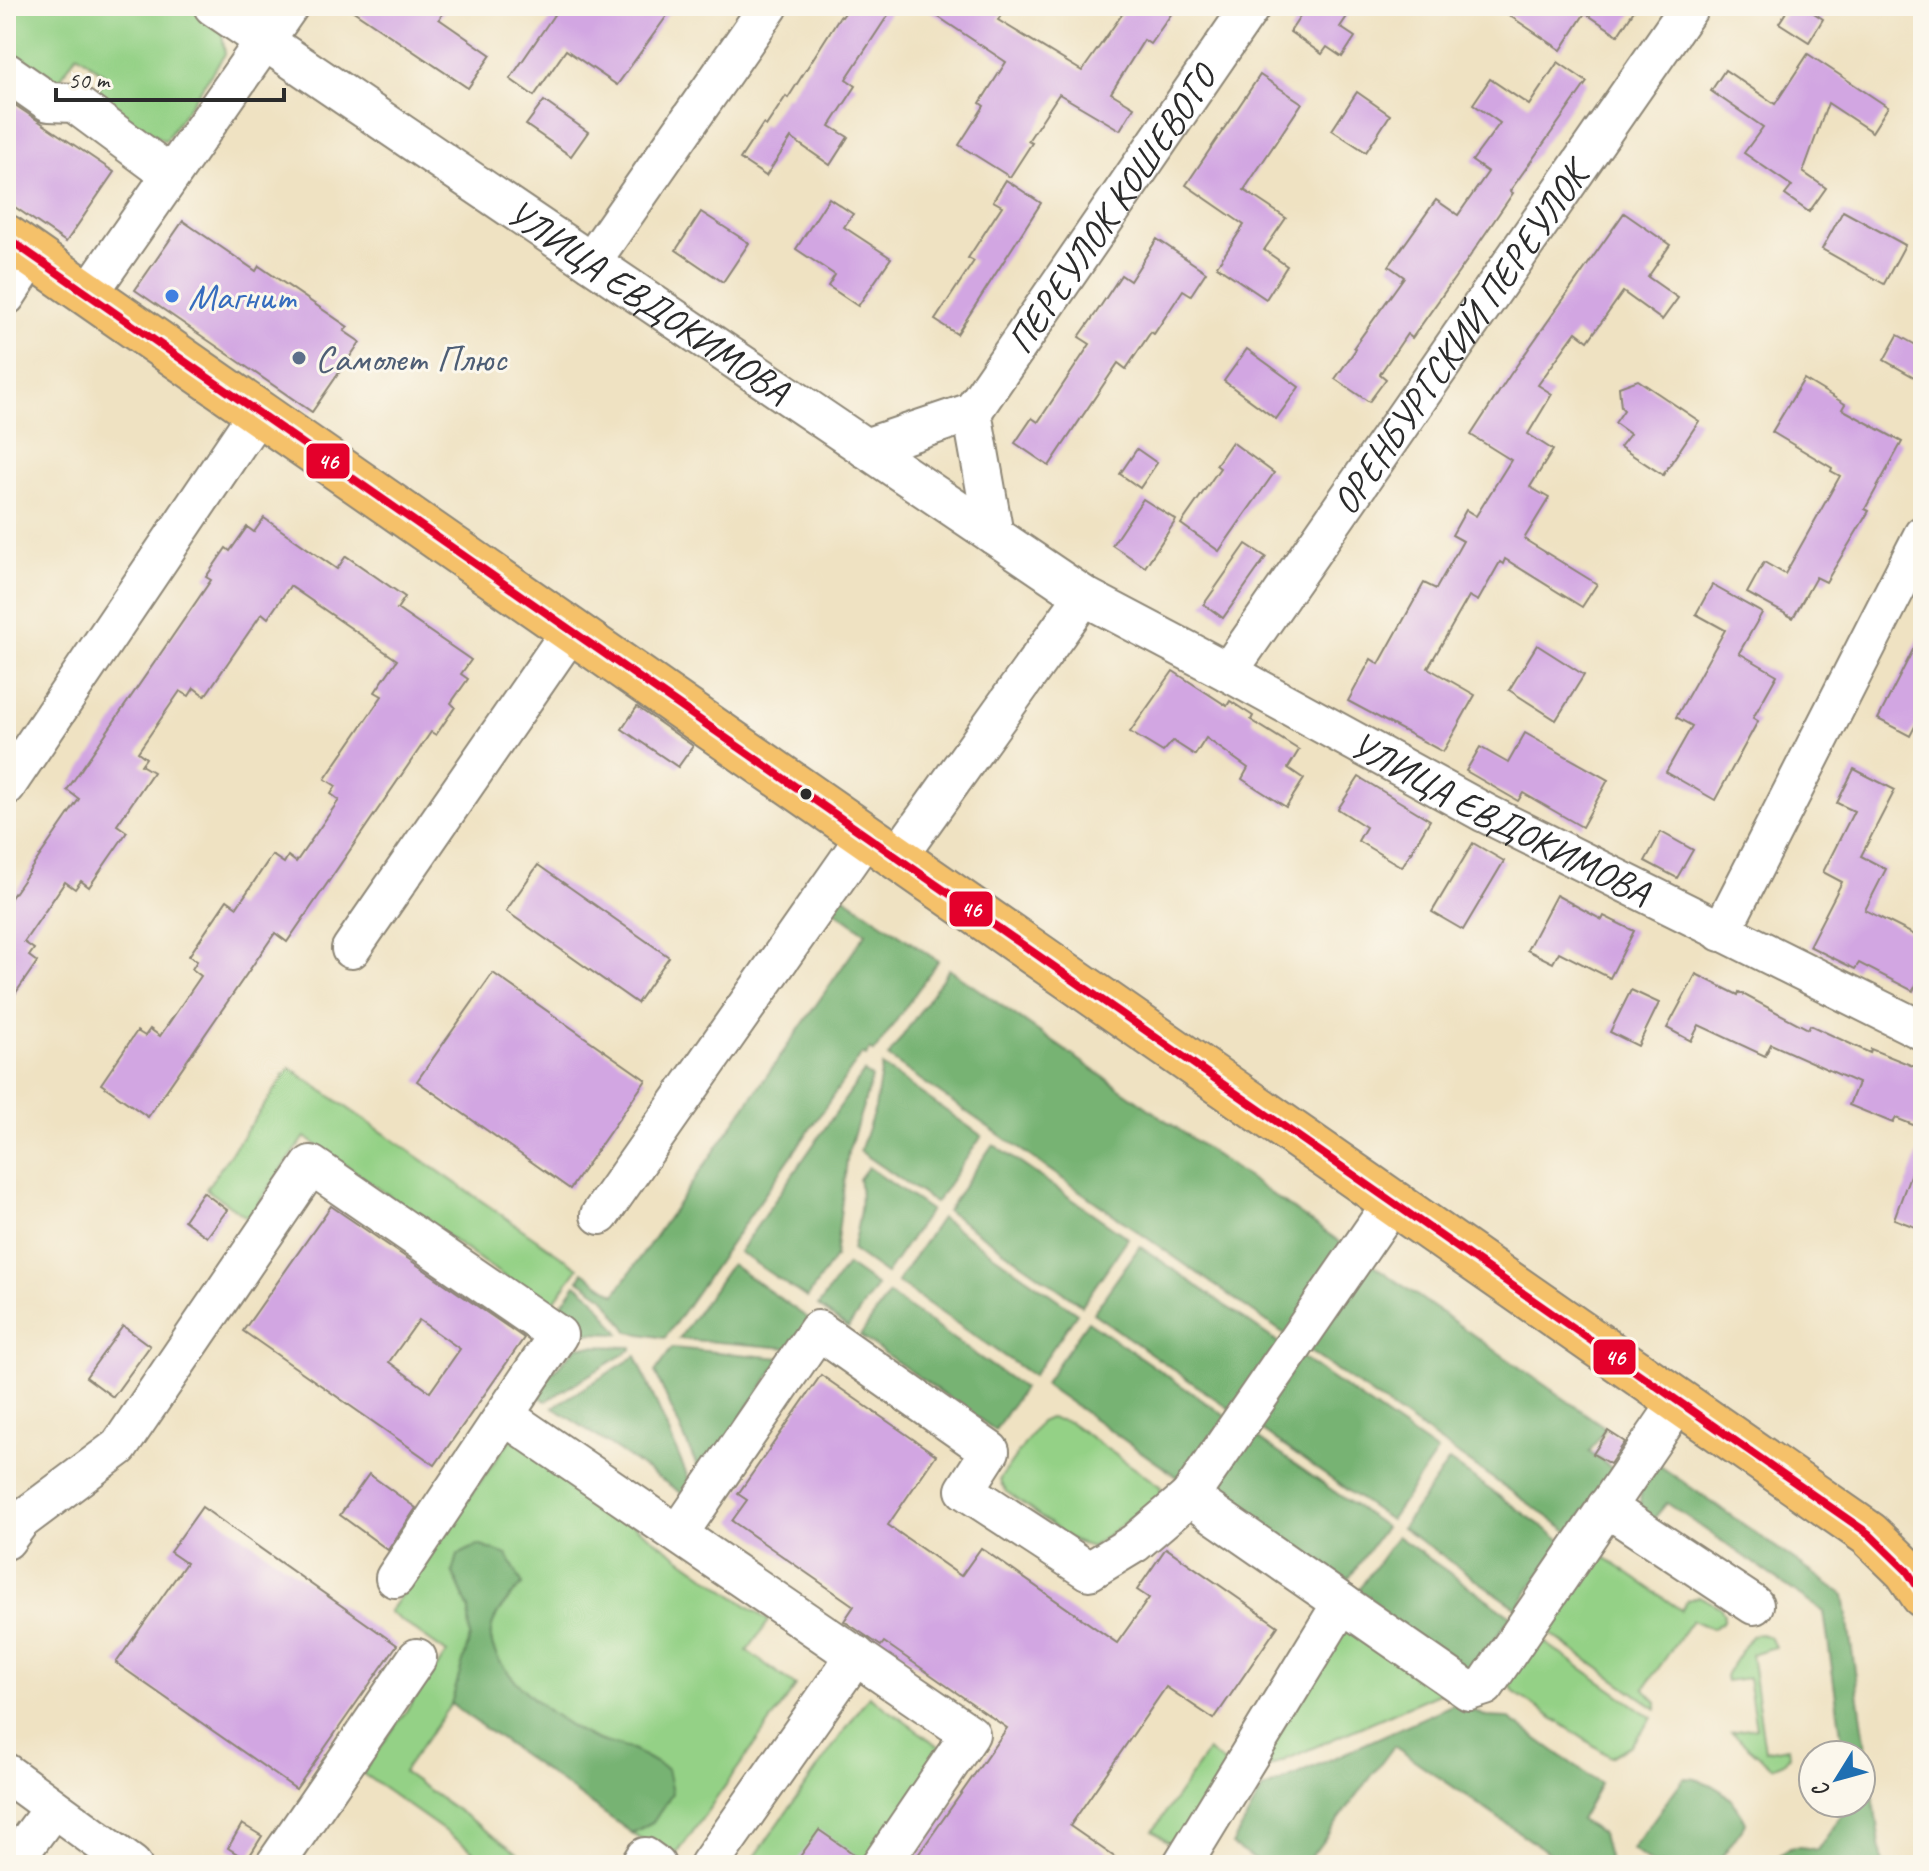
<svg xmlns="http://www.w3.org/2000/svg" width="1929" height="1871" viewBox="0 0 1929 1871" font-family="Caveat,sans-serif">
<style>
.green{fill:#94d186;stroke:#607e58;stroke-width:2}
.forest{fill:#77b373;stroke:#516f4f;stroke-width:2}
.building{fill:#d2a6e2;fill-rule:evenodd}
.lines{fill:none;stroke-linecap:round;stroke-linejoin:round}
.minor-casing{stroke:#8d8676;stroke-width:42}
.major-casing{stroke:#8d8676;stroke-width:48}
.minor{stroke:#fff;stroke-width:38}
.major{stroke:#f5c16b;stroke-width:44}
.bus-1-casing{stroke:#fbf7ec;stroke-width:14}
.bus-1{stroke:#e4002b;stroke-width:8}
.shop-dot{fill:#3f7fe0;stroke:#fbf7ec;stroke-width:3}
.service-dot{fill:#5c6f8a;stroke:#fbf7ec;stroke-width:3}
.bus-dot{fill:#2b2b2b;stroke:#fbf7ec;stroke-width:3}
.labels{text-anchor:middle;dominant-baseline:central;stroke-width:6;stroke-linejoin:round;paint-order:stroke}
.street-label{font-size:38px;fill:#2b2b2b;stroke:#fbf7ec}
.shop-label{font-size:38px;fill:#366cbe;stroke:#fbf7ec;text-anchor:start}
.service-label{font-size:38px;fill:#4e5e75;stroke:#fbf7ec;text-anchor:start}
.line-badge{stroke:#fbf7ec;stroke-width:3}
.badge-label{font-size:22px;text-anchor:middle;font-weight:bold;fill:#fff}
</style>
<rect width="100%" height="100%" fill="#fbf7ec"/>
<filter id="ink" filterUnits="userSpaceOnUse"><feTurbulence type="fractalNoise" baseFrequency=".0125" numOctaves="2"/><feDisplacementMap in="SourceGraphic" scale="16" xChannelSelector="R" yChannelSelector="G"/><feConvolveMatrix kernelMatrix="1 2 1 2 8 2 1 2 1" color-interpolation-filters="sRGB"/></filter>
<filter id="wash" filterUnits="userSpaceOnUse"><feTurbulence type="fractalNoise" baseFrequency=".006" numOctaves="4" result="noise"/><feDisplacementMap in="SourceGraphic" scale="32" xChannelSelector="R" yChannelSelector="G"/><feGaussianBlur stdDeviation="1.8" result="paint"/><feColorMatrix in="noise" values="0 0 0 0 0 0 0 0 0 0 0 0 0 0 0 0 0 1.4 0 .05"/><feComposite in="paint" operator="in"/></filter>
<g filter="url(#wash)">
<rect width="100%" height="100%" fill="#efe2c2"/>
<g class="green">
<polygon points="6,6 192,6 221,26 225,54 165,141 93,100 106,76 77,54 53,90 6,58"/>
<polygon points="290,1068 578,1268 549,1308 305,1137 248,1218 206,1189"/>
<polygon points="1049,1418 1069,1422 1161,1487 1159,1499 1091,1547 1073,1541 1007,1492 1001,1484 1000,1479 1040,1422"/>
<path d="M 511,1438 L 769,1621 L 747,1651 L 796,1686 L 672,1861 L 632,1833 L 654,1821 L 633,1750 C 619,1746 604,1743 591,1737 C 558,1722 484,1669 491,1628 C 493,1617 504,1605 511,1596 L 453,1573 L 469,1609 L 470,1637 L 465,1662 L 451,1704 L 403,1772 L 535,1865 L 493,1865 L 362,1773 L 447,1653 L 389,1612 Z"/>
<polygon points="1610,1531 1612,1535 1600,1554 1681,1610 1688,1600 1699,1596 1720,1607 1724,1615 1723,1621 1712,1629 1692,1620 1644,1689 1657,1702 1657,1709 1538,1625"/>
<polygon points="1346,1623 1450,1688 1269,1767 1262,1761"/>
<polygon points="1533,1634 1652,1718 1631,1745 1611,1757 1514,1692 1506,1677"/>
<path d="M 1756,1634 C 1766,1634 1771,1637 1775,1647 L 1751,1654 L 1765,1751 L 1788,1747 L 1789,1755 L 1784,1762 L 1772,1767 L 1731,1732 L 1756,1728 L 1748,1678 L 1726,1681 L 1725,1676 L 1751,1636 Z"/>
<polygon points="869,1696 947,1752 867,1865 749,1865"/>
<polygon points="1208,1751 1228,1766 1174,1846 1153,1831"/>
</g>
<g class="forest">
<polygon points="840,894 938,961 874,1052 870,1049 866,1056 862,1054 665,1338 629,1332 604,1297 579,1280 583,1272 615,1294 866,933 831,908"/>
<polygon points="949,969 1350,1249 1289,1337 888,1057"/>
<polygon points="882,1066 982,1136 935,1203 860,1151 875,1108"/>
<polygon points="864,1072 872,1078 848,1152 835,1257 807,1298 739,1252"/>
<polygon points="993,1144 1128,1238 1082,1305 947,1211"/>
<path d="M 868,1167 L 930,1210 L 886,1274 L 852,1250 C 857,1227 864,1203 859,1179 Z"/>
<polygon points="941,1218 1077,1313 1033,1376 897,1282"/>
<polygon points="1140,1246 1283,1346 1236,1413 1093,1313"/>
<polygon points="1362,1257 1606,1428 1589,1452 1613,1469 1570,1532 1300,1345"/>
<polygon points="731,1264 809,1319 788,1348 679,1339"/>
<polygon points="847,1265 877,1286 848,1328 818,1306"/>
<polygon points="576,1284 593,1297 620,1334 586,1333 556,1312"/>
<polygon points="889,1294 1023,1388 995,1430 860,1336"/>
<polygon points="1088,1321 1231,1420 1186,1483 1044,1384"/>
<polygon points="578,1346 632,1347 632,1349 546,1401 532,1393"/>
<polygon points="672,1348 782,1358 701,1475 655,1372"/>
<polygon points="1295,1353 1437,1452 1390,1520 1248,1421"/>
<polygon points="636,1356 692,1487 686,1496 553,1407"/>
<polygon points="1243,1428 1385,1527 1340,1591 1198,1492"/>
<polygon points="1449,1461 1563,1541 1517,1608 1402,1528"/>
<path d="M 1656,1463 L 1844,1595 L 1883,1865 L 1771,1865 C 1787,1845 1792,1844 1817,1850 L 1851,1803 L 1861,1803 L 1861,1755 L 1844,1755 L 1824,1612 L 1667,1503 L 1650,1523 C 1631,1503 1643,1482 1656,1463 Z"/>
<polygon points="1397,1536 1511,1616 1467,1679 1352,1599"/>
<path d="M 478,1545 L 507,1555 L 523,1584 C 512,1595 499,1608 493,1623 C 476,1663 561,1724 592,1738 C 606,1744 621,1745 634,1751 C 645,1756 656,1763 667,1769 L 672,1793 L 654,1821 L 632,1833 L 451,1704 L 470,1637 L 469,1609 L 453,1573 L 458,1555 Z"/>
<polygon points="1456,1703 1487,1717 1508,1718 1600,1784 1580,1820 1602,1834 1610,1865 1546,1865 1552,1855 1394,1746 1305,1865 1263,1865 1232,1845 1262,1790"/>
<path d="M 1684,1778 C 1711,1778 1736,1798 1746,1823 L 1716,1865 L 1654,1865 L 1632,1849 Z"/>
</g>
<g id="blocks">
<g class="building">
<polygon points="346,6 448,6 439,19 491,55 468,88"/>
<polygon points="560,6 674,6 617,85 566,50 534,96 510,79"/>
<polygon points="850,6 894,6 846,79 856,86 830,126 848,137 830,165 791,138 766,176 740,159 763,124 766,126 786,96 788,98 840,16 842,17"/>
<polygon points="922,6 1007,6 998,20 1082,71 1128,6 1177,6 1150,44 1144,40 1111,93 1134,107 1120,130 1059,94 1028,141 1032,143 1010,177 959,145 984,106 980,103 1006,62"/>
<polygon points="1307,6 1354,6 1340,27 1355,37 1342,57 1327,47 1322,54 1290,32"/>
<polygon points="1495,6 1637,6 1618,35 1585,13 1561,50"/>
<polygon points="1790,6 1803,6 1823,19 1809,42 1779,23"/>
<polygon points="1808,54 1888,107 1872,132 1828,103 1803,172 1826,188 1809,212 1785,195 1792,186 1744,153 1763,127 1711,91 1725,70 1775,104"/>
<polygon points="1558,62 1587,82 1510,191 1513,193 1466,262 1412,338 1407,334 1380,374 1386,379 1369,402 1335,379 1356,349 1354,347 1404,277 1389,266 1436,200 1458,215 1488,172 1472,161 1500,123 1473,104 1490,79 1529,105"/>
<polygon points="1260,75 1302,103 1244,190 1286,218 1264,250 1287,266 1266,299 1217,266 1244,225 1186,185"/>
<polygon points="1357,92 1390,115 1366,152 1332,130"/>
<polygon points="6,99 114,172 66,242 6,201"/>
<polygon points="544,101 588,132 571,156 526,125"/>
<polygon points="1006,180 1041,203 957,334 935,320 974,261 968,258 1002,206 993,201"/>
<polygon points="829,198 853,214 844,227 891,258 858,306 828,286 835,275 796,249"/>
<polygon points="1843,211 1905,245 1884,284 1822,249"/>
<polygon points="701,212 749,243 723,282 676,250"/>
<polygon points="1624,213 1670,245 1648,277 1678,298 1662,320 1623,292 1588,341 1576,332 1538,385 1552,394 1528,434 1553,450 1530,487 1549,498 1524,539 1597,584 1582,607 1505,559 1503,564 1500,562 1478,601 1469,596 1428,668 1475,695 1443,752 1348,701 1371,659 1379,664 1424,583 1436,589 1463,541 1452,535 1466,510 1476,516 1511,460 1471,435 1510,375"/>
<polygon points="183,221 256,271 259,266 348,327 344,331 360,342 312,412 135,290"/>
<polygon points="1157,239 1206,272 1191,295 1183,290 1154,334 1151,332 1126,369 1118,363 1049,466 1015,443 1032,418 1038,422 1090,344 1079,337 1096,313 1121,275 1130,281"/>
<polygon points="1898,335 1923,349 1923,382 1884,360"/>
<polygon points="1247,349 1299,387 1276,419 1224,381"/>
<polygon points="1804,379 1845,404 1842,409 1902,442 1865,509 1869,511 1826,582 1816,577 1793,618 1747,593 1764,562 1785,574 1840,476 1831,471 1832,468 1772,432"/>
<polygon points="1638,380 1699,421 1663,475 1620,447 1630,434 1615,423 1624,410 1621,407 1619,387"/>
<polygon points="1232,442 1274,473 1219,551 1181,524 1220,468 1216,465"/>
<polygon points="1137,449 1157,463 1140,488 1120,474"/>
<polygon points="1143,499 1176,520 1145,567 1112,545"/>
<polygon points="264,518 337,569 346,556 405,597 397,609 471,660 461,674 468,679 451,703 455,707 436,735 431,732 287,942 275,933 148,1117 101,1084 137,1031 145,1036 150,1029 160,1036 201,976 192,969 197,961 189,956 227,900 237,907 272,855 284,863 288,856 296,862 339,800 331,794 336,786 325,779 382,696 375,692 397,660 290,586 268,618 262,613 205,696 194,688 189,696 180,691 138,752 146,758 141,765 153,772 117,825 127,832 89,887 81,881 75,889 65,882 24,942 34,949 29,956 37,962 6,1007 6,905 79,799 67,790 211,580 206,577 226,548 230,551 247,527 254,532"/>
<polygon points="1246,544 1266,557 1223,618 1204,604"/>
<polygon points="1712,585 1762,613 1739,653 1777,675 1753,718 1758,721 1715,800 1666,772 1692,726 1676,717 1725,630 1696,614"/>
<polygon points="1923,630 1923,711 1910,736 1878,719"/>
<polygon points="1537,645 1584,675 1556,720 1509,690"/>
<polygon points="1173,671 1227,706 1230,701 1253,716 1251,720 1299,750 1288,768 1304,779 1286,807 1242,779 1248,768 1206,738 1195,755 1173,741 1163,752 1130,732"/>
<polygon points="637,707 693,746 678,767 622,729"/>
<polygon points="1525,733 1608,780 1582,827 1523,793 1518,801 1466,771 1480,747 1508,763"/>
<polygon points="1854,769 1895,790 1861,856 1886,869 1865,910 1923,939 1923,971 1913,991 1859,963 1855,969 1809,946 1842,882 1823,872 1854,811 1837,803"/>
<polygon points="1359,777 1430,820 1402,867 1358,841 1366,827 1338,809"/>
<polygon points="1661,832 1693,850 1677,878 1645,861"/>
<polygon points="1473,843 1504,861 1463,930 1432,912"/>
<polygon points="538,865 669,957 637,1003 506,911"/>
<polygon points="1556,895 1602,920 1604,916 1634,931 1610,978 1559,952 1553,963 1527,950"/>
<polygon points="493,973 646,1080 570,1189 417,1081"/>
<polygon points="1696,974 1738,995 1739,992 1808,1029 1810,1025 1870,1053 1871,1049 1923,1070 1923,1129 1896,1118 1893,1123 1849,1105 1858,1083 1771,1044 1765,1056 1699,1025 1691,1041 1667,1028"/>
<polygon points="1631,990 1659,1003 1638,1046 1610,1032"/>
<polygon points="1920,1148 1923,1149 1923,1230 1894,1219"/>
<polygon points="203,1192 227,1210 207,1237 184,1220"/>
<path d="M 331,1206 L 524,1338 L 435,1465 L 243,1331 ZM 419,1320 L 460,1349 L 430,1392 L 389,1362 Z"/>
<polygon points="123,1326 150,1346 113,1397 86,1377"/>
<polygon points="821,1375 936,1455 888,1525 961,1576 981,1548 1117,1643 1149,1598 1137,1590 1166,1548 1278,1626 1214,1719 1166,1687 1070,1826 1126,1865 911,1865 1007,1728 884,1642 881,1646 844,1621 854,1606 732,1521 747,1500 738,1494"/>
<polygon points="1608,1431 1625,1442 1610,1464 1593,1454"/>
<polygon points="369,1474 416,1508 388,1550 340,1515"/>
<polygon points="202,1507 397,1645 296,1789 116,1663 186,1563 170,1552"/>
<polygon points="242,1824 262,1836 247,1860 228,1848"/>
<polygon points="819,1830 861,1859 859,1865 794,1865"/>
</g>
</g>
</g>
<g filter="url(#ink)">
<use href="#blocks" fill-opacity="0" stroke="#8d8676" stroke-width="2"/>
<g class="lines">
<defs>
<g id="minor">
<path id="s1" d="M 213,6 L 1084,596 L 1228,672 L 1485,813 L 1923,1031"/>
<polyline points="6,72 49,102 74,103 171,175"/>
<polyline points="591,262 769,6"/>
<polyline points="89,293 289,6"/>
<polyline points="6,296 32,256"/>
<path id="s2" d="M 972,412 L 1251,6"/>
<polyline points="865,448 972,412 994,535"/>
<path id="s3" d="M 1228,672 L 1690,6"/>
<polyline points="6,786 257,414"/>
<polyline points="896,859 1084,596"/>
<polyline points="1721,932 1923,535"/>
<polyline points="351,949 570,632"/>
<polyline points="600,1215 865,837"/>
<polyline points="505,1416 970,1734 881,1865"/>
<polyline points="1189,1497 1392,1203"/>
<polyline points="1606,1507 1754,1605"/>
<polyline points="679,1533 818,1330 990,1451 965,1490 1089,1571 1135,1543 1189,1497 1342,1603 1182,1865"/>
<polyline points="6,1540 20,1521 119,1447 311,1165 558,1335 395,1578"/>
<polyline points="1342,1603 1469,1691 1485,1686 1678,1403"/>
<polyline points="6,1773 132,1865"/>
<polyline points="11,1865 53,1808"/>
<polyline points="275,1865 417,1658"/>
<polyline points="640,1865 645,1857 656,1865"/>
<polyline points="709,1865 856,1655"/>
</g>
<polyline id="major" points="6,237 1869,1534 1907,1571 1923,1595"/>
</defs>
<use href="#minor" class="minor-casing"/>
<use href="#major" class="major-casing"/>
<use href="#minor" class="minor"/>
<use href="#major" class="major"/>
<defs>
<polyline id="bus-1" points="6,237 1869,1534 1907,1571 1923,1595"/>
</defs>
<use href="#bus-1" class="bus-1-casing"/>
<use href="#bus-1" class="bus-1"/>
</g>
</g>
<circle class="shop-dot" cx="172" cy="296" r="8"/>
<circle class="service-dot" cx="299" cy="358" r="8"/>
<circle class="bus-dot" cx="806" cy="794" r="7"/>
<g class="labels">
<g class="street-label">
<text stroke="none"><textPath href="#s2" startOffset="246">ПЕРЕУЛОК КОШЕВОГО</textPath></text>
<text stroke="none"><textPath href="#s1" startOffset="526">УЛИЦА ЕВДОКИМОВА</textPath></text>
<text stroke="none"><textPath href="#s3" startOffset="406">ОРЕНБУРГСКИЙ ПЕРЕУЛОК</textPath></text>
<text stroke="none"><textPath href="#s1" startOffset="1524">УЛИЦА ЕВДОКИМОВА</textPath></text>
</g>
<g class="shop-label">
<text x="188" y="296">Магнит</text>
</g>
<g class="service-label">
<text x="315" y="358">Самолет Плюс</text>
</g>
</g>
<g class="line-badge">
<rect x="305" y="442" width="46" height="38" rx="8" fill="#e4002b"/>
<rect x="948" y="890" width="46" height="38" rx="8" fill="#e4002b"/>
<rect x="1592" y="1338" width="45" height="38" rx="8" fill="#e4002b"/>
</g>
<g class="badge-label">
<text x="328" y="469">46</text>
<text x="971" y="917">46</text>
<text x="1615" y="1365">46</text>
</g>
<rect width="1929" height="1871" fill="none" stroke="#fbf7ec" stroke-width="32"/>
<g transform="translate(1837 1779) rotate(233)"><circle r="38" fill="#fbf7ec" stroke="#a8a59f" stroke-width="2"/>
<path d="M0-6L14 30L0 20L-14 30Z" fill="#1f6fb2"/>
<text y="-12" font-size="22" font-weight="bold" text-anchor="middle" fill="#2b2b2b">С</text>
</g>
<path d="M56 88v12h228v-12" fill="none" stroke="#2b2b2b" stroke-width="4"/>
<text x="68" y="88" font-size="24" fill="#2b2b2b" stroke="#fbf7ec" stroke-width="6" paint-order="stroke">50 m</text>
</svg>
